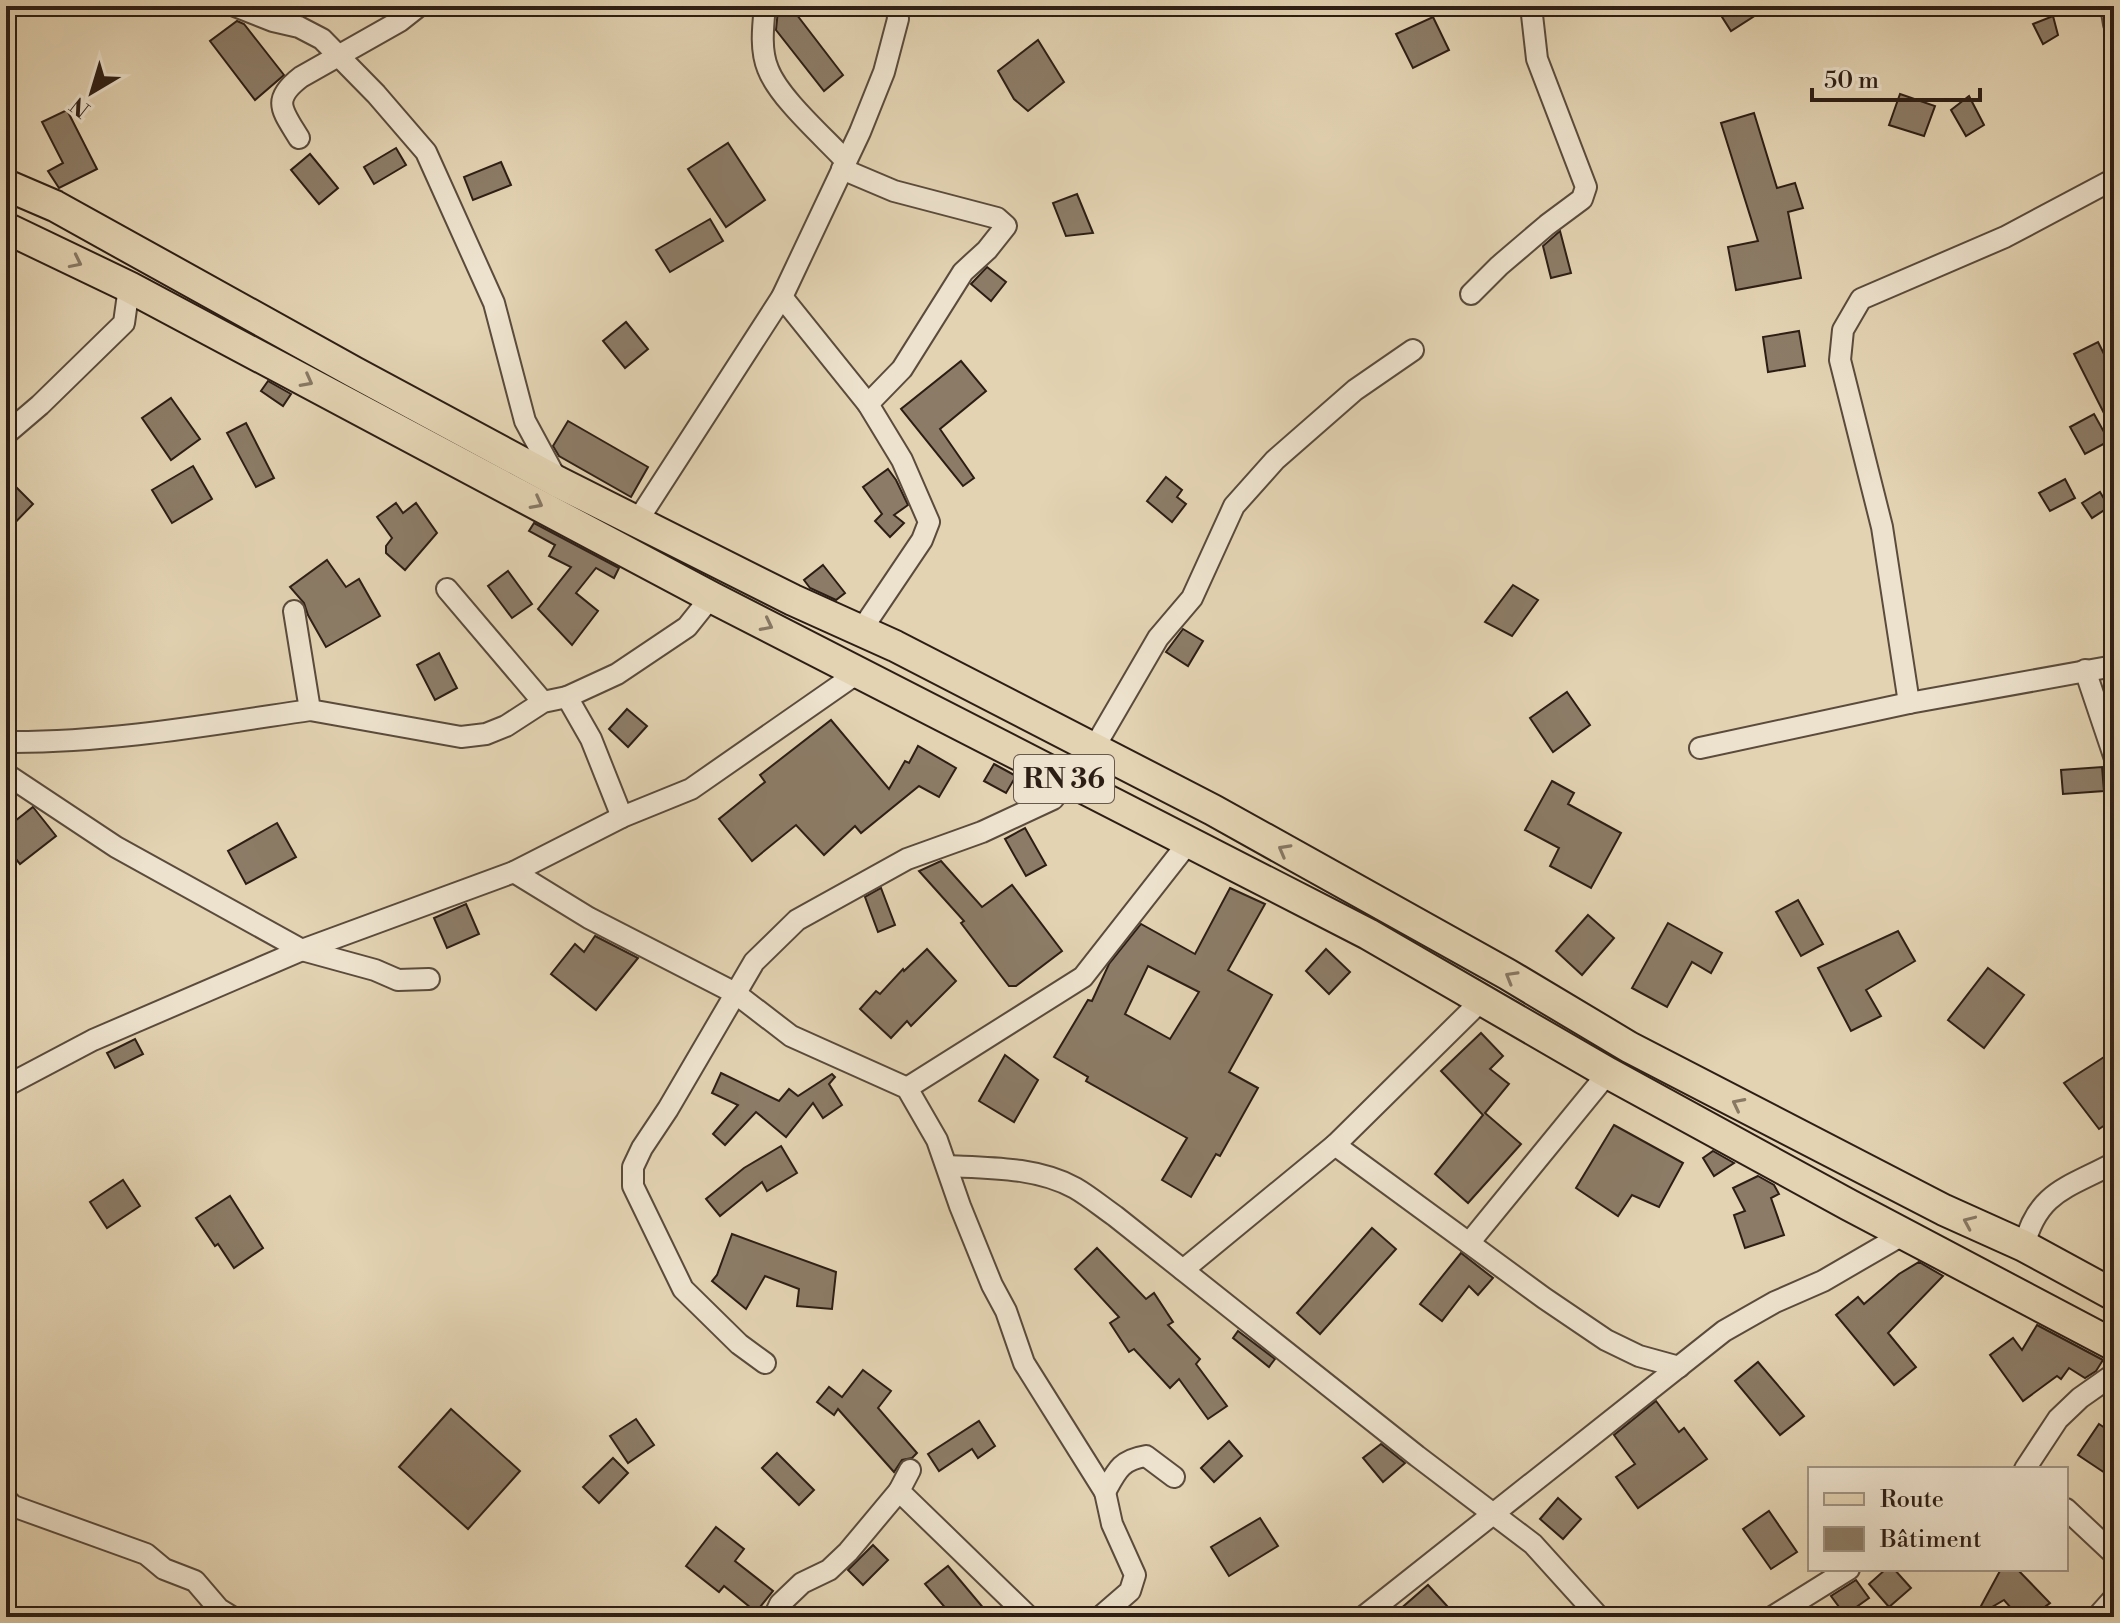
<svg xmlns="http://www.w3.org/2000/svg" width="2120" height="1623" viewBox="0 0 2120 1623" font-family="'Libre Bodoni',serif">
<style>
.building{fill:#8c7c67;stroke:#2d1e15;stroke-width:2;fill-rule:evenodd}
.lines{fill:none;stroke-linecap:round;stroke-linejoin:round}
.minor-casing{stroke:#5a4b3c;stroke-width:24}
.primary-casing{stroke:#2d1e15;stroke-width:34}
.minor{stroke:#ede2cd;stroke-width:20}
.primary{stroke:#e3d3b2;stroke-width:30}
.oneway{stroke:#887864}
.labels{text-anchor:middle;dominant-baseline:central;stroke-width:8;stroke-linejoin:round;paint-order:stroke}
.shield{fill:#ede2cd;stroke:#67594c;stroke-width:2}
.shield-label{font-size:28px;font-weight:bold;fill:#2d1e15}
</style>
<rect width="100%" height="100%" fill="#e3d3b2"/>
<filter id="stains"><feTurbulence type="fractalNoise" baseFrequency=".0025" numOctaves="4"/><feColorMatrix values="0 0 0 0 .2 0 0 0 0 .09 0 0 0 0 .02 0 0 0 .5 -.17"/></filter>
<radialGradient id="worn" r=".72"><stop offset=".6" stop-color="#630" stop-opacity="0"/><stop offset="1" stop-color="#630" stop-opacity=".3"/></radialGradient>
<g class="building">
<polygon points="781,6 790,6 843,75 824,91 776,30 778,10"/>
<polygon points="1715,6 1770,6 1731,31"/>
<polygon points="2053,16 2058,35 2043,44 2033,24"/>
<polygon points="1433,17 1449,50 1413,68 1396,34"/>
<polygon points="237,21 244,24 284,75 255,100 210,41"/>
<polygon points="1038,40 1064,82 1028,111 1014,99 998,71"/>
<polygon points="1900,94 1935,106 1924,136 1889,125"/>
<polygon points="1969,96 1984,125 1966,136 1951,110"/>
<polygon points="67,110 97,169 59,188 48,171 63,163 42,122"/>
<polygon points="1754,113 1777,188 1795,183 1803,208 1788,212 1801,278 1736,290 1728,247 1758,241 1721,123"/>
<polygon points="728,143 765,200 726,227 688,169"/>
<polygon points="396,148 406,165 374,184 364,167"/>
<polygon points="310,154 338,188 319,204 291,170"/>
<polygon points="501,162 511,185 473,200 464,177"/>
<polygon points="1077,194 1093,233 1066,236 1053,203"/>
<polygon points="710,219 723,241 670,272 656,250"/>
<polygon points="1560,231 1571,273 1551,278 1543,246"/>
<polygon points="987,267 1006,282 991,301 971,284"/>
<polygon points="626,322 648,349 625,368 603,341"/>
<polygon points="1799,331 1805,366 1768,372 1763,337"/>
<polygon points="2098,342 2114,374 2114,433 2074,354"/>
<polygon points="961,361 986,391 940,429 974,478 963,486 901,409"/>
<polygon points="268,381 291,394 283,406 261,391"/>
<polygon points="171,398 200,439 171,460 142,418"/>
<polygon points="2094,414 2109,441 2085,454 2070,427"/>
<polygon points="568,421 648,467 631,497 559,456 553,446"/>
<polygon points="246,423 274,478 256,487 227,433"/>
<polygon points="193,466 212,499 172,523 152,490"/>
<polygon points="888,469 896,480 908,505 894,515 904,523 890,537 875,521 882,514 863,487"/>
<polygon points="6,477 33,504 6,532"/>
<polygon points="1166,477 1182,490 1177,497 1186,504 1172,522 1147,501"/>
<polygon points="2065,479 2075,498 2050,511 2039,493"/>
<polygon points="2100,492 2109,507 2092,518 2082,503"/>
<polygon points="396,503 403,513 416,503 437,533 405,570 386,553 386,546 392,538 377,517"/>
<polygon points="534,523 619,568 614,578 596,568 576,593 598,611 572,645 538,609 571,567 549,556 555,545 529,531"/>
<polygon points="327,560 346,587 359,579 380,616 326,647 308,615 304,603 290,587"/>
<polygon points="823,565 845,593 836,600 810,588 804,580"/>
<polygon points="508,571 532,604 512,618 488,586"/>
<polygon points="1513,585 1538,600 1512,636 1485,622"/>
<polygon points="1183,629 1203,641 1188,666 1166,652"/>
<polygon points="439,653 457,688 435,700 417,665"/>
<polygon points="1567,692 1590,725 1553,752 1530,718"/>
<polygon points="627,709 647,726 628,747 609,729"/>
<polygon points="831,720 889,789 905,761 909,763 918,746 956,768 939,797 919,786 861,833 855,826 824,855 796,825 752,861 719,819 765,782 760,775"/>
<polygon points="994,764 1016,776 1006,793 984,781"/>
<polygon points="2102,767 2104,791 2063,794 2061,770"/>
<polygon points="1552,781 1574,793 1568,804 1621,833 1591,888 1550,866 1559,848 1525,830"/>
<polygon points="33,807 56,836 20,864 6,847 6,828"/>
<polygon points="277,823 296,857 246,884 228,851"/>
<polygon points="1025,828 1046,865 1026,876 1005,839"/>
<polygon points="941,861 982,907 1012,885 1062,951 1016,986 1009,986 961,923 964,921 919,871"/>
<polygon points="881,888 895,925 878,932 865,897"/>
<path d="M 1230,888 L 1265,904 L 1228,970 L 1272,995 L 1229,1072 L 1258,1088 L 1220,1156 L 1216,1154 L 1191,1197 L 1162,1180 L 1187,1138 L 1086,1081 L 1088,1077 L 1054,1057 L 1088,1000 L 1092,1001 L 1109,964 L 1141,924 L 1195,954 ZM 1148,966 L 1199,992 L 1170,1039 L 1125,1014 Z"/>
<polygon points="1798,900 1823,944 1801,956 1776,912"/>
<polygon points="466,904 479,934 447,948 434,918"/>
<polygon points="1588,915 1614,938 1582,975 1556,951"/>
<polygon points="1668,923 1722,953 1711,973 1692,962 1667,1007 1632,988"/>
<polygon points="1898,931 1915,961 1866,990 1881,1016 1851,1031 1818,968"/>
<polygon points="595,936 638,958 596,1010 551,974 575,944 584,952"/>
<polygon points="927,949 956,981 911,1026 907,1021 891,1038 860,1009 876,991 880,994 903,969 904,971"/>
<polygon points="1326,949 1350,972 1329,994 1306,971"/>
<polygon points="1988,968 2024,995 1984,1048 1948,1020"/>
<polygon points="1481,1033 1503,1056 1490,1069 1509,1084 1485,1113 1521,1144 1468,1203 1435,1174 1483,1115 1441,1071"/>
<polygon points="135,1039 143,1054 115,1068 107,1053"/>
<polygon points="1005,1055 1038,1080 1014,1122 979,1101"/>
<polygon points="2104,1057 2114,1071 2114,1119 2099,1129 2064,1083"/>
<polygon points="721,1073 779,1101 789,1089 798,1096 832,1074 835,1077 829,1084 842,1105 823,1118 813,1103 786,1137 756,1112 725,1145 713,1134 738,1105 712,1093"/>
<polygon points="1614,1125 1683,1163 1659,1207 1632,1195 1618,1216 1576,1188"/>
<polygon points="781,1146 797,1173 767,1191 762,1182 720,1216 706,1199 744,1168"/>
<polygon points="1713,1151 1734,1163 1714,1176 1703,1158"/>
<polygon points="1758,1176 1774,1185 1779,1194 1771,1198 1784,1235 1745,1248 1734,1215 1745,1211 1733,1188"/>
<polygon points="123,1180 140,1206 107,1228 90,1202"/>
<polygon points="230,1196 263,1248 234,1268 218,1244 215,1246 196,1218"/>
<polygon points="1372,1228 1396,1249 1320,1334 1297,1313"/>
<polygon points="732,1234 836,1272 832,1309 797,1306 799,1289 765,1276 746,1309 712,1281 717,1275"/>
<polygon points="1097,1248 1146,1299 1154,1293 1173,1322 1168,1325 1200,1359 1196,1364 1227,1406 1208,1419 1179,1379 1170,1388 1134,1349 1129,1352 1110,1323 1119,1317 1075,1269"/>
<polygon points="1461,1253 1493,1278 1478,1295 1469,1286 1442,1321 1420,1304"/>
<polygon points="1919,1262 1943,1276 1888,1333 1916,1367 1894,1385 1836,1315 1858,1297 1864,1304 1899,1274"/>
<polygon points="2037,1325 2103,1360 2096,1371 2085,1378 2069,1368 2061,1379 2057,1376 2023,1401 1990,1355 2013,1338 2022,1350"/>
<polygon points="1238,1331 1275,1359 1269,1367 1233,1338"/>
<polygon points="1758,1362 1804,1416 1780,1435 1735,1381"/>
<polygon points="863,1370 891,1391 878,1408 917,1453 912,1458 902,1460 894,1472 838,1409 834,1415 817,1402 829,1387 842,1397"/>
<polygon points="1656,1401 1679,1432 1684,1428 1707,1459 1638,1508 1616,1477 1635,1464 1614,1435"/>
<polygon points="451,1409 520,1471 468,1529 399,1467"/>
<polygon points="636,1419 654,1445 628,1463 610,1436"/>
<polygon points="979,1421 995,1446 978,1458 972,1449 939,1471 928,1454"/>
<polygon points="2099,1424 2114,1434 2114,1479 2078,1455"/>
<polygon points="1229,1441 1242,1456 1214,1482 1201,1468"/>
<polygon points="1381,1444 1405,1463 1383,1482 1363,1458"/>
<polygon points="777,1453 814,1490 799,1505 762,1468"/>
<polygon points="613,1458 628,1473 599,1503 583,1487"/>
<polygon points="1558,1498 1581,1519 1563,1539 1540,1519"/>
<polygon points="1769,1511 1797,1552 1771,1569 1743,1529"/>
<polygon points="1260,1518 1278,1546 1229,1576 1211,1547"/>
<polygon points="716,1527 744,1549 735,1561 773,1591 756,1612 724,1586 719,1592 686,1566"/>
<polygon points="873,1545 888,1560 863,1585 848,1570"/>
<polygon points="948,1566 991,1617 953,1617 925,1584"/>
<polygon points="1886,1569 1894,1569 1911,1588 1889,1607 1869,1584"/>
<polygon points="2001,1569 2017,1569 2050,1603 2031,1617 2019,1617 2004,1600 1975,1617"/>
<polygon points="1856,1580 1869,1598 1845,1615 1831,1596"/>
<polygon points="1428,1585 1457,1617 1391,1617"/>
</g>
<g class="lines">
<defs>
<g id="minor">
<polyline points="235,6 273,21 299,27 322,39 376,94 426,152 494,303 525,421 558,482"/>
<path d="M 765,6 C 763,26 760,50 768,69 C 779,98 824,137 846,161"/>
<polyline points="2111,6 2114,24"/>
<path d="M 299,138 C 282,110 271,100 301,77 L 400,21 L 419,6"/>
<polyline points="842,169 894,191 997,218 1006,226 987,250 963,272 902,369 868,404"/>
<polyline points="1471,294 1499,266 1547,225 1582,199 1586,187 1537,59 1531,6"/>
<polyline points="782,297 868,404 902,460 929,522 922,540 860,632"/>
<polyline points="6,434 40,405 124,323 129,287"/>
<polyline points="636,523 782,297 860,132 884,72 898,19 897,6"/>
<polyline points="447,589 543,702"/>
<polyline points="294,611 310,710 461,737 486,734 506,726 543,702 567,697"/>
<polyline points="2085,670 2114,756"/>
<polyline points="1909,703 1882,527 1840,360 1843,330 1861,299 2005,237 2114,179"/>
<path d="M 6,742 C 108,743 209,725 310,710"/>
<polyline points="1094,748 1158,638 1192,598 1234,506 1275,460 1355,390 1413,350"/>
<polyline points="1700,748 1909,703 2114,666"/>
<polyline points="6,774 116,847 302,950 375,970 398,980 429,979"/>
<polyline points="622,817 591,739 567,697 617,674 687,627 711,597"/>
<path d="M 514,872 L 589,918 L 735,993 L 791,1036 L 907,1088 L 937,1140 L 960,1206 L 992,1285 L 1006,1311 L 1024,1363 L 1105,1492 C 1117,1470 1121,1460 1146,1456 L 1174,1477"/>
<polyline points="6,1086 93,1040 302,950 514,872 622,817 691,789 859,672"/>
<polyline points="907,1088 1083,977 1188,843"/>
<polyline points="1335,1145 1544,1298 1606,1340 1639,1356 1679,1367"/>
<path d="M 947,1166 C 989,1168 1037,1167 1075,1188 C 1089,1196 1102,1207 1115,1216 L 1417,1456 L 1533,1544 L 1599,1617"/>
<polyline points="1469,1243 1608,1073"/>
<path d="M 2024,1246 C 2038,1191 2068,1188 2114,1163"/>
<polyline points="1183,1270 1335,1145 1483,999"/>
<polyline points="765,1363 739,1344 683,1289 633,1186 633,1167 642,1148 668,1109 754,962 797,920 907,859 982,832 1053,799 1067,781"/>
<polyline points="2025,1469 2058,1419 2080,1398 2114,1374"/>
<polyline points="910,1470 899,1491 1029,1617"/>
<polyline points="6,1499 13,1506 146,1554 164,1569 195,1581 219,1609 232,1617"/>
<polyline points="2066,1509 2114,1554"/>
<polyline points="774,1617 780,1604 802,1583 829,1570 848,1552 899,1491"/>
<polyline points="1100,1617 1130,1591 1135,1575 1112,1524 1105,1492"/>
<polyline points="1363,1617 1724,1331 1775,1302 1823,1281 1904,1234"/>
<polyline points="1772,1617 1849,1569"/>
<polyline points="2097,1617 2114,1598"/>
</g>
<g id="primary">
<polyline points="6,185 55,206 354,372 558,482 793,600 895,646 1213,810 1507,974 1629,1047 1944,1210 2024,1246 2114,1295"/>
<polyline points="6,228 129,287 711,597 1368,934 1608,1073 1849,1205 2114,1345"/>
</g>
</defs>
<use href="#minor" class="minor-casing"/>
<use href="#primary" class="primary-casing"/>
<use href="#minor" class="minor"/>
<use href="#primary" class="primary"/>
</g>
<defs><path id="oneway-chevron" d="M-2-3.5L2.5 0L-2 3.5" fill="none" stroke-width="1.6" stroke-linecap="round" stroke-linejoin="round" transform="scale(2)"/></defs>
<g class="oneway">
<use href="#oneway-chevron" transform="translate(76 262) rotate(26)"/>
<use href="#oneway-chevron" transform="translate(307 381) rotate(28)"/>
<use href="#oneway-chevron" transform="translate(537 503) rotate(28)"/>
<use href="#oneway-chevron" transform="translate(767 625) rotate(27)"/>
<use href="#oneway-chevron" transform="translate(1284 850) rotate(-151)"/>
<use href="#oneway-chevron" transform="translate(1511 977) rotate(-150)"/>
<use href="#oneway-chevron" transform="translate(1738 1104) rotate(-153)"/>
<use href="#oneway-chevron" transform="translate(1969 1222) rotate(-156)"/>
</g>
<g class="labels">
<rect class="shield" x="1014" y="755" width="100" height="48" rx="6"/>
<g class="shield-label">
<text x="1064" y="779">RN 36</text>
</g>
</g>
<rect width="2120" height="1623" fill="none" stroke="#e3d3b2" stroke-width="32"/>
<rect x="8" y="8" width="2104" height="1607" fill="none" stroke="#2d1e15" stroke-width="4"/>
<rect x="16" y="16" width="2088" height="1591" fill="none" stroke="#2d1e15" stroke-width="2"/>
<rect x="1808" y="1467" width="260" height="104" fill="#ede2cd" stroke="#a09483" stroke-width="2"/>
<rect x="1824" y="1493" width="40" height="12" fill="#e3d3b2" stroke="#a09483" stroke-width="2"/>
<text x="1880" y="1507" font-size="24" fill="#2d1e15">Route</text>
<rect x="1824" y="1527" width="40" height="24" fill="#8c7c67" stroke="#a09483" stroke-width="2"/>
<text x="1880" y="1547" font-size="24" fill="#2d1e15">Bâtiment</text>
<g transform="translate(92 92) rotate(218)" stroke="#ede2cd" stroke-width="6" paint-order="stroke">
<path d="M0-6L14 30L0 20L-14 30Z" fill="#2d1e15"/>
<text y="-12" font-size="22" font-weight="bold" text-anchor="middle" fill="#2d1e15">N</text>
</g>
<path d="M1812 88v12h168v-12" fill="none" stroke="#2d1e15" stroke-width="4"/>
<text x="1824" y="88" font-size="24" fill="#2d1e15" stroke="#ede2cd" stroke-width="6" paint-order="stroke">50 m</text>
<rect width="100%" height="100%" filter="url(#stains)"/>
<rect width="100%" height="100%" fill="url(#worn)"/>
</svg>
